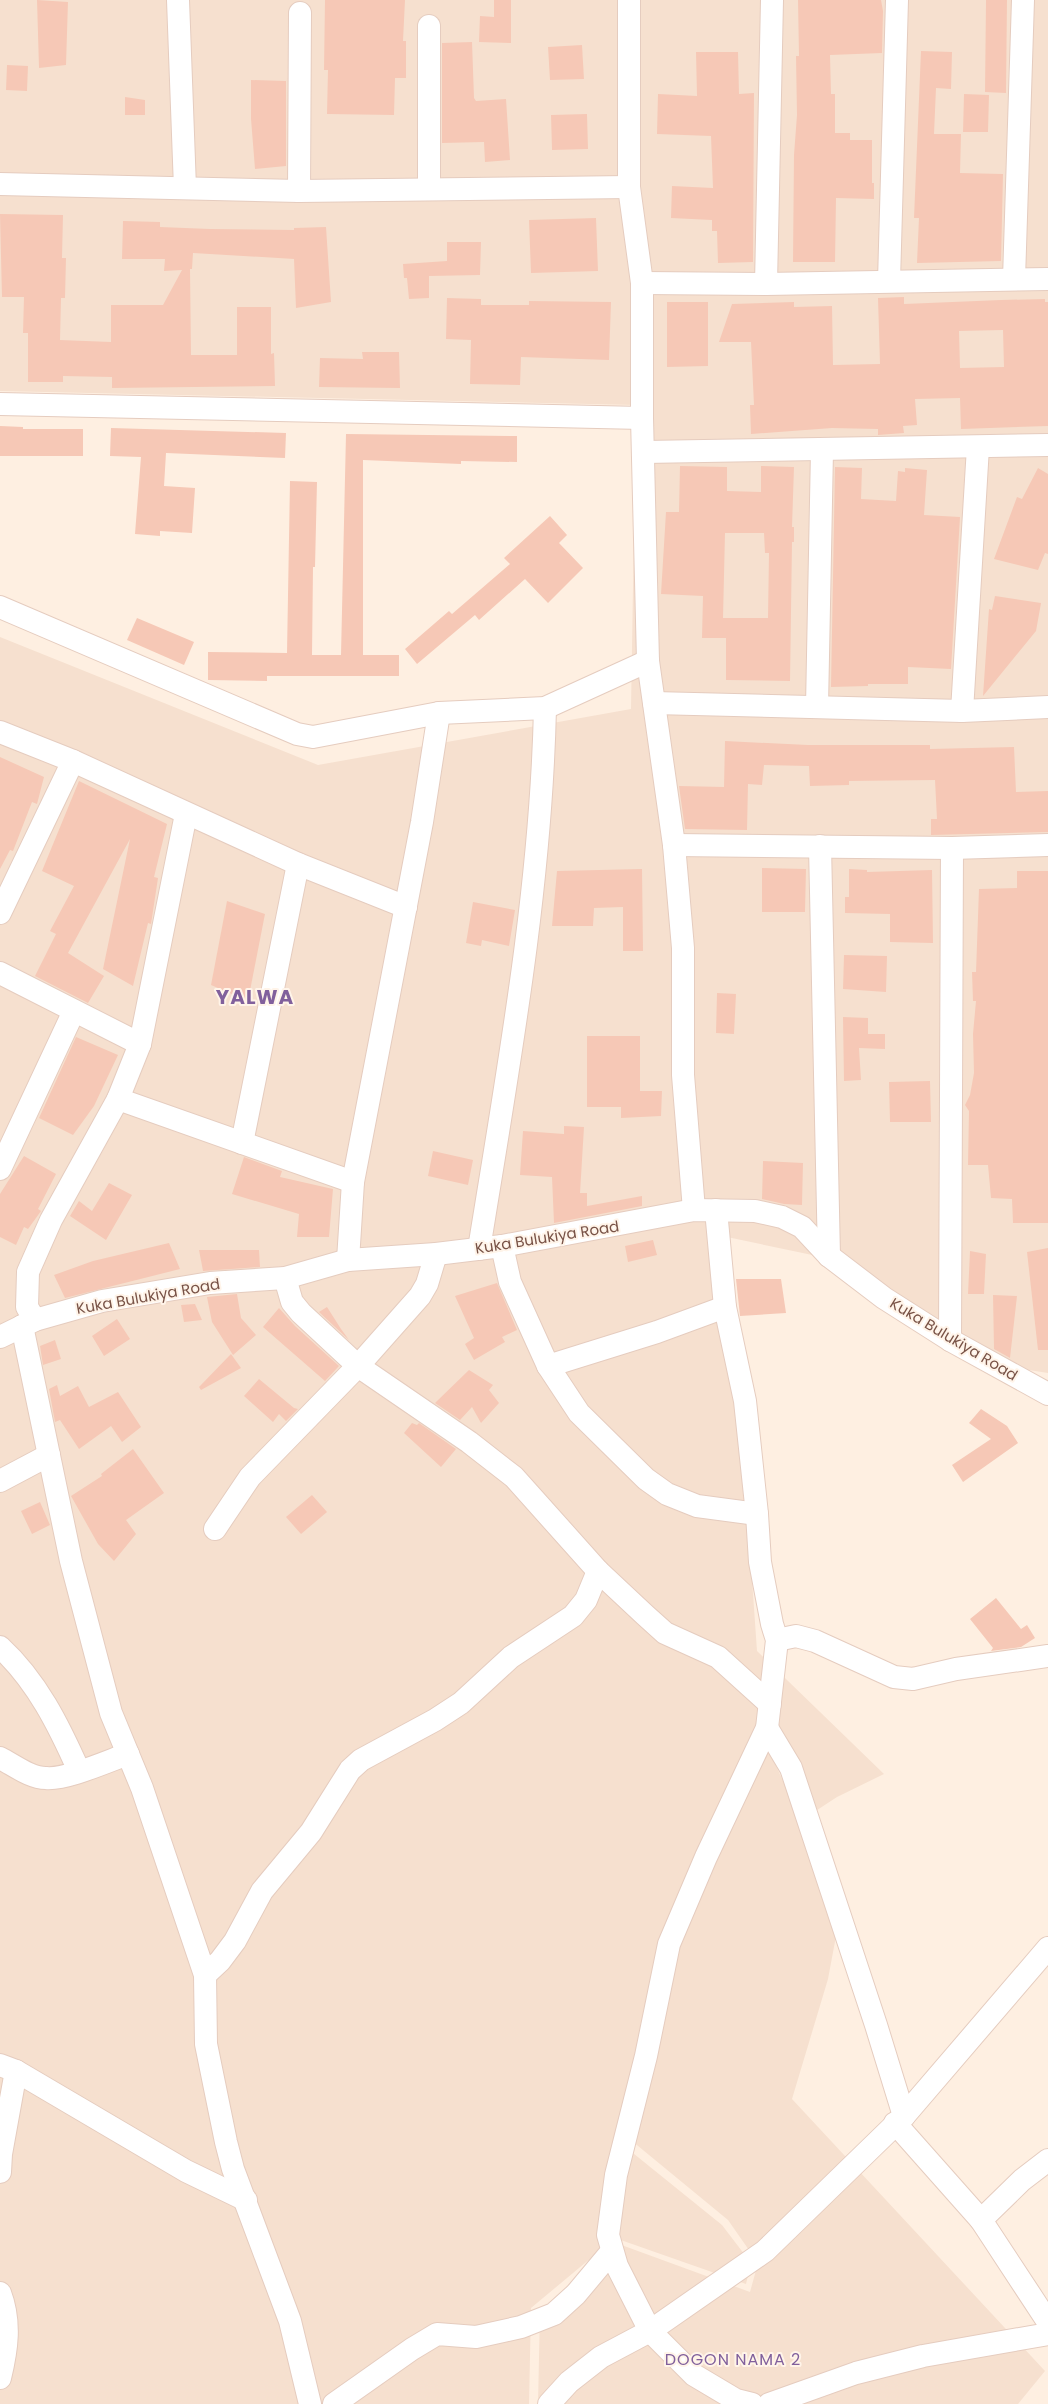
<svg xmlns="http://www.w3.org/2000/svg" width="1048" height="2404" viewBox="0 0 1048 2404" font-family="Poppins,sans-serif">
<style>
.residential{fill:#f6e0cf}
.building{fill:#f6c8b6;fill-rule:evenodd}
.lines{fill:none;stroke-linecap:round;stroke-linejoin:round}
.street-casing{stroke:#e5ccbf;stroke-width:24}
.street{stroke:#fff;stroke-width:22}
.labels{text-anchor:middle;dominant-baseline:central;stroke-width:4;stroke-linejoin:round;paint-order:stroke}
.street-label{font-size:15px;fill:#785246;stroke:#fff4e9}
.neighbourhood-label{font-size:16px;letter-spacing:1px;fill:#81609c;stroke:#fff4e9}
.district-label{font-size:20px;font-weight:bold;letter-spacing:1px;fill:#81609c;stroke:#fff4e9}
</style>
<rect width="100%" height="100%" fill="#feefe1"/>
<g class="residential">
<polygon points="0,0 1048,0 1048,1373 973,1361 817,1256 708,1233 738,1379 757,1651 884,1774 837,1797 808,1816 769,1727 659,1944 641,2022 623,2145 722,2225 751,2263 746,2284 615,2238 531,2308 529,2404 0,2404 0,637 318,765 631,709 636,405 0,391"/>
<polygon points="766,1743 802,1824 842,1904 828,1979 792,2099 1045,2371 1018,2404 538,2404 540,2311 616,2243 750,2292 758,2263 728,2220 632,2141 646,2023"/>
</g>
<g class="building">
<polygon points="37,0 68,2 66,65 39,68"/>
<polygon points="325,0 405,0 403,41 406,41 406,78 395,78 394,115 327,114 328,70 324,70"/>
<polygon points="494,0 511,0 511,43 479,42 480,16 494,17"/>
<polygon points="798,0 881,0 883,11 882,53 830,55 831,94 835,94 835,133 850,133 850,140 872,140 872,183 874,183 874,199 836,198 835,262 793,262 794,155 797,115 796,56 799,56"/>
<polygon points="986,0 1007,0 1006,93 985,92"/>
<polygon points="472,42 474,98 476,101 506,99 510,160 485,162 484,142 442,143 442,43"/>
<polygon points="582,45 584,79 550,80 548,47"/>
<polygon points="921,51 952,52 951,89 936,88 934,134 961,134 960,173 1003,174 1001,261 917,263 919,218 914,218"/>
<polygon points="696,52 738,52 739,94 754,93 753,262 718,263 717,231 712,231 712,220 671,218 672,186 713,188 711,136 657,134 658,94 697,96"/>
<polygon points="7,65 28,66 27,91 6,90"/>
<polygon points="251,80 286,81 286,166 255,169 251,119"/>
<polygon points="964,94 989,95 988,132 963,132"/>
<polygon points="125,97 145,100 145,115 125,115"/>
<polygon points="587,114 588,149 552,150 551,115"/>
<polygon points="0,214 63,215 62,258 66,258 65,298 61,298 60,340 111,342 111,305 163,305 182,270 164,271 165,259 122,259 123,221 160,222 160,227 210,229 294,230 294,228 326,227 331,302 296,308 294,259 193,253 192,269 190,269 191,355 237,355 237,307 271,307 271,354 274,353 275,386 112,388 112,377 63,376 63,382 28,382 28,333 23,333 24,297 2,297"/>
<polygon points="596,218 598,271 531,273 529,220"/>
<polygon points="447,242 481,242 480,275 429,276 429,298 409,299 407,278 404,278 403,264 447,261"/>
<path d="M 904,297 L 904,304 L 1001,300 L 1045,299 L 1045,302 L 1048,302 L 1048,426 L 961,429 L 960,398 L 915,399 L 917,425 L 903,426 L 904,433 L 878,435 L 878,429 L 832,428 L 751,434 L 750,405 L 754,405 L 751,342 L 719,342 L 732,304 L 794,302 L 794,307 L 832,306 L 833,365 L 880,364 L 878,298 ZM 1003,330 L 1004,367 L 960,368 L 959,331 Z"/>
<polygon points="447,298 481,299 481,305 529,305 529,301 611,302 609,360 521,357 520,385 470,384 471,340 446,339"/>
<polygon points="667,302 708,302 708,366 667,367"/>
<polygon points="362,352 399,352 400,388 319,387 320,358 363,359"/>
<polygon points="0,426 23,427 23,429 83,429 83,456 0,456"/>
<polygon points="111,428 286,433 285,458 166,453 164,486 195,488 192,533 160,531 160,536 135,534 141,457 110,456"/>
<polygon points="346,434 517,436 517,462 461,461 461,464 363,460 363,655 399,655 399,676 267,676 267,681 208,680 208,652 287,653 290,481 317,482 315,567 313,567 312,655 341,655"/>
<path d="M 680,466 L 727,467 L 727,491 L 761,492 L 761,466 L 794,467 L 792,527 L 794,527 L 794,542 L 792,542 L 790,681 L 726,680 L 726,638 L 702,638 L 703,596 L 661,594 L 666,512 L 679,512 ZM 725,533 L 764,533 L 765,553 L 769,553 L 768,618 L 723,618 Z"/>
<polygon points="835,467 862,468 861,499 896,501 898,471 905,472 905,468 927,470 924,515 960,517 951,669 908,667 908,684 868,684 868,686 831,687"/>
<polygon points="1038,468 1048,474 1048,554 1045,553 1038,570 994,559 1017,497 1022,499"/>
<polygon points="550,516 567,535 559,543 583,568 548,603 525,579 479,620 475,615 417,664 405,649 449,611 452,614 510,564 504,558"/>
<polygon points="995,596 1041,603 1036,631 983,696 989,609 992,610"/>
<polygon points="137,618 194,642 184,665 127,640"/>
<polygon points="725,741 808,745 930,745 930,749 1014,747 1016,792 1048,791 1048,832 931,835 931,819 937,819 935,780 849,781 849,785 810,786 809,766 764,765 762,785 748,784 747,830 685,829 679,786 724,787"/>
<polygon points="0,757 44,777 37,804 32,802 13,851 10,850 0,869"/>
<polygon points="79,781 167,824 154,877 158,878 151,924 148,923 133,986 103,969 130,839 68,953 104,976 88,1003 35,976 56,934 50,931 74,886 42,871"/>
<polygon points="762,868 806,869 805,912 762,912"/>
<polygon points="642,869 643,951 623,951 623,907 594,908 593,926 552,926 557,871"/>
<polygon points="849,869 867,870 867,872 932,870 933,943 890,942 890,914 845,913 845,897 849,897"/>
<polygon points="1017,871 1048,871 1048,1223 1013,1223 1012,1199 991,1198 988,1165 968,1165 969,1111 965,1105 970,1095 974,1073 973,1034 976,1001 973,1001 972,972 976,972 979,889 1017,888"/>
<polygon points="227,901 265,914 248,1001 211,985"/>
<polygon points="473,902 515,910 509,946 482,940 481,946 466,943"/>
<polygon points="844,955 887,956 886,992 843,989"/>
<polygon points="717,993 736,994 734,1034 716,1033"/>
<polygon points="843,1017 868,1018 868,1034 885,1034 885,1049 859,1048 861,1080 844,1081"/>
<polygon points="587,1036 640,1036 640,1091 662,1091 661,1116 621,1118 621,1107 587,1107"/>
<polygon points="76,1037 118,1055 94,1106 73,1135 39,1118"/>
<polygon points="930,1081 931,1122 890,1122 889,1082"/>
<polygon points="564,1126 584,1127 580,1193 587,1193 587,1206 642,1196 642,1206 554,1223 552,1177 520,1175 523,1131 564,1134"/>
<polygon points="433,1151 473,1160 468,1185 428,1176"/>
<polygon points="24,1156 56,1174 38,1209 41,1211 28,1229 24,1227 16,1245 0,1237 0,1194"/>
<polygon points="244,1157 282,1171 280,1177 333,1189 329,1237 297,1237 299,1214 232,1194"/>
<polygon points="763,1161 803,1163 802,1205 784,1204 762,1199"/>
<polygon points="109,1183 132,1195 106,1240 70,1216 79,1201 92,1211"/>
<polygon points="653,1240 657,1255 628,1262 625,1246"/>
<polygon points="169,1243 180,1269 65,1298 54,1275 93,1261"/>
<polygon points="1048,1248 1048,1350 1038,1350 1027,1252"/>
<polygon points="199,1250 259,1250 260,1267 203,1271"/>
<polygon points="970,1251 986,1254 984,1294 968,1294"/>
<polygon points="736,1279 781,1279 786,1313 740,1316"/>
<polygon points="497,1283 517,1330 502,1337 505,1342 474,1360 465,1344 474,1338 455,1296"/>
<polygon points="237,1294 241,1318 256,1335 233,1355 212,1322 207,1297"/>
<polygon points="993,1295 1017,1296 1010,1358 994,1349"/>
<polygon points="195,1304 202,1320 184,1322 181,1305"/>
<polygon points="327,1307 341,1329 349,1340 319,1312"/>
<polygon points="279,1308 295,1326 339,1366 325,1381 263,1327"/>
<polygon points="117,1319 130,1339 104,1356 92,1336"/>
<polygon points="55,1340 61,1359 43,1365 40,1346"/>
<polygon points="231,1354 241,1368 201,1390 199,1387"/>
<polygon points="469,1370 493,1385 489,1390 499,1403 481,1423 472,1407 460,1420 435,1403"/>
<polygon points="259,1379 294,1408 298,1409 286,1421 279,1414 273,1422 244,1396"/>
<polygon points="57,1385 60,1396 78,1386 89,1407 118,1392 141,1427 122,1442 111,1426 79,1449 60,1420 55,1422 49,1389"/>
<polygon points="981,1409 1007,1426 1018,1443 963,1482 952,1465 991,1439 969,1423"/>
<polygon points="412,1423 417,1425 419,1423 456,1449 441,1467 404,1433"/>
<polygon points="133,1449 164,1493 126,1520 136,1534 114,1561 98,1544 71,1496 102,1476 101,1474"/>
<polygon points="312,1495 327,1512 301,1534 286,1517"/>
<polygon points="40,1502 50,1525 32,1534 21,1511"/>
<polygon points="996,1598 1021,1629 1027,1625 1035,1638 1021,1647 991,1651 993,1648 970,1619"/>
</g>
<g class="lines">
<defs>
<g id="street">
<polyline points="178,0 185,188"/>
<polyline points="629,0 629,187 642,283 642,418 648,661 674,845 683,948 683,1075 694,1210"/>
<polyline points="0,184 299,191 629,187"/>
<polyline points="429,189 429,26"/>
<polyline points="299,191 300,13"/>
<polyline points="1014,279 1023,0"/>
<polyline points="889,281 897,0"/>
<polyline points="642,283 766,284 1048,279"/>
<polyline points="766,284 772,0"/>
<polyline points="0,404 642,418"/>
<polyline points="644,452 1048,445"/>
<polyline points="0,607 297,734 313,737 439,713 545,708 648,661"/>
<polyline points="654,703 962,711 1048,707"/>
<polyline points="817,707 822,450"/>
<polyline points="962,711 978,447"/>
<polyline points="0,732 73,761 298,864 406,907"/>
<polyline points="674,845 952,848 1048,845"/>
<polyline points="820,846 829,1256"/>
<polyline points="0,913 73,761"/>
<polyline points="0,973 140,1044"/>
<polyline points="118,1099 353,1182"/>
<polyline points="242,1143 298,864"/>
<polyline points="0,1169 74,1011"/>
<polyline points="716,1210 725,1307 745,1401 757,1514 760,1562 772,1624 777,1640 767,1728 706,1857 669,1944 646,2056 616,2175 608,2235 617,2266 650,2331 694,2375 736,2400 752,2404"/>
<polyline points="502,1246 510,1282 548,1366 579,1413 646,1479 667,1494 697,1506 757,1514"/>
<path d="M 479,1249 C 508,1069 541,890 545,708"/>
<polyline points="348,1260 353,1182 422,822 439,713"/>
<polyline points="285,1278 292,1302 301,1313 358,1366 469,1442 514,1477 598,1571 645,1615 665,1633 718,1657 770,1704"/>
<polyline points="35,1320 27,1307 28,1272 51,1220 118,1099 140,1044 186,814"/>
<polyline points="22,1326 71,1561 111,1713 142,1788 205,1975 206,2044 226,2142 233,2169 290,2321 310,2404"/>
<polyline points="0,1337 35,1320 102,1301 210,1283 285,1278 348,1260 436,1254 502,1246 694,1210 755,1211 782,1217 802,1227 829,1256 884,1298 950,1340 1048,1394"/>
<polyline points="950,1340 952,848"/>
<polyline points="548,1366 657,1332 725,1307"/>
<polyline points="0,1481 49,1455"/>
<polyline points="215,1529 250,1477 358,1366 420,1296 427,1284 436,1254"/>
<polyline points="777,1640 796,1636 815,1641 894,1677 913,1679 956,1669 1048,1656"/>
<path d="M 0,1647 C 37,1681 59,1726 79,1771"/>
<polyline points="767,1728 791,1768 876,2025 904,2116"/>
<path d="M 0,1758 C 14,1765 30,1778 46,1778 C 66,1780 108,1761 128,1754"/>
<polyline points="205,1975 220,1961 235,1941 262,1891 311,1832 350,1770 361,1760 435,1720 461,1703 511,1657 573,1616 586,1600 598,1571"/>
<polyline points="0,2065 16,2071 186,2171 246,2200"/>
<polyline points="895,2123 981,2220 1048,2322"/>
<polyline points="0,2172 1,2154 16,2071"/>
<polyline points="981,2220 1022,2180 1048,2160"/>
<path d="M 0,2293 C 11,2322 7,2349 0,2378"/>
<polyline points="334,2404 412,2349 437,2334 476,2337 521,2327 554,2314 576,2294 612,2251"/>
<polyline points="549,2404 569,2382 601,2357 650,2331 765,2251 904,2116 1048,1948"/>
<polyline points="769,2404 856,2373 923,2356 1048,2334"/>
</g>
</defs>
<use href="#street" class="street-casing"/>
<use href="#street" class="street"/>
</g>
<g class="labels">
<g class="street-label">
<text transform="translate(547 1237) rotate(-9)">Kuka Bulukiya Road</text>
<text transform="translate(148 1296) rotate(-10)">Kuka Bulukiya Road</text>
<text transform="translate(954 1339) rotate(31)">Kuka Bulukiya Road</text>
</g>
<g class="neighbourhood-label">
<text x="733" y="2359">DOGON NAMA 2</text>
</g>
<g class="district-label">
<text x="255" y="997">YALWA</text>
</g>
</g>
</svg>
